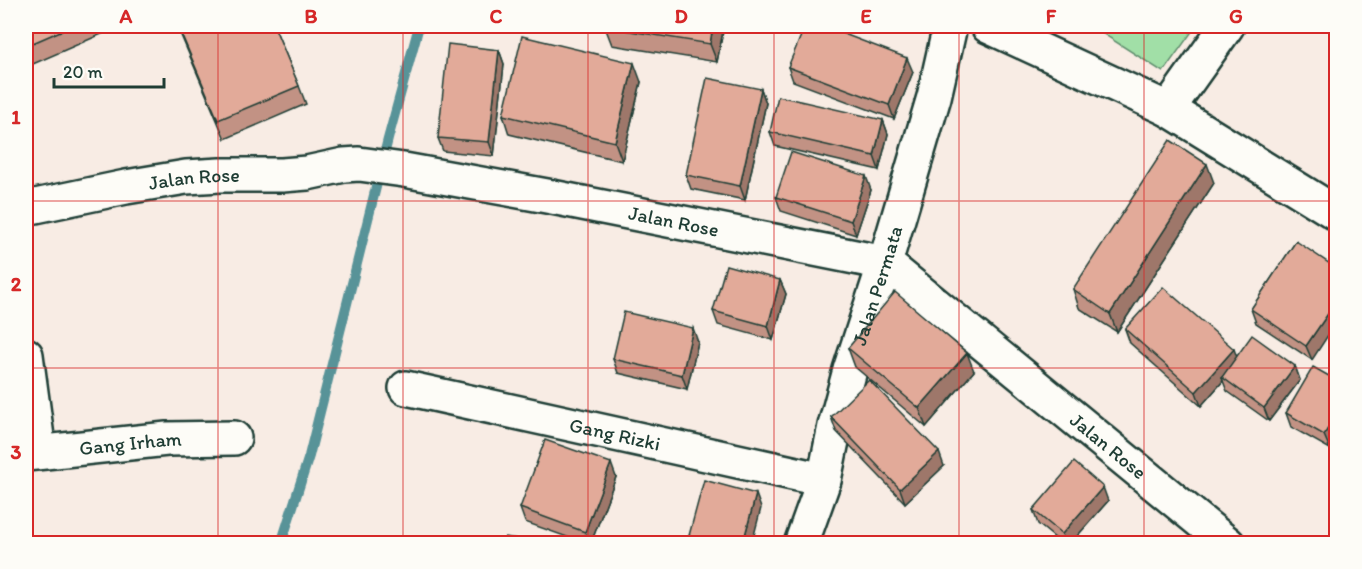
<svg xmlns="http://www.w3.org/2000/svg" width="1362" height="569" viewBox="0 0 1362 569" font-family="Itim,sans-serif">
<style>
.green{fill:#a1dfa7;stroke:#608e6e;stroke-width:1.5}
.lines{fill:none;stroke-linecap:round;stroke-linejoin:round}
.stream{stroke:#589398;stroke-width:10}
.minor-casing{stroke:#1f3d34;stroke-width:38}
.minor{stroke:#fdfcf7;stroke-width:33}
.wall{fill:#c29284;stroke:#1f3d34;stroke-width:1.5}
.shaded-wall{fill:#9e776b;stroke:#1f3d34;stroke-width:1.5}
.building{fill:#e2aa99;stroke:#1f3d34;stroke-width:1.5}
.grid{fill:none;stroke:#d62828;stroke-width:1.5;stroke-opacity:0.55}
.labels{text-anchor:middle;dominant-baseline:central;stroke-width:4.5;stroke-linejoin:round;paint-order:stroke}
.street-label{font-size:20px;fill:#1f3d34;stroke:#fdfcf7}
.neatline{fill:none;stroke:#d62828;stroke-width:2}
.grid-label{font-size:20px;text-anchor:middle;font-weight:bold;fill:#d62828}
</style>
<rect width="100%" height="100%" fill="#f8ece4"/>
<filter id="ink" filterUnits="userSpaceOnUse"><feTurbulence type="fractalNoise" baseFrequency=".0167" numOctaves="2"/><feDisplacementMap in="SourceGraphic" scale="12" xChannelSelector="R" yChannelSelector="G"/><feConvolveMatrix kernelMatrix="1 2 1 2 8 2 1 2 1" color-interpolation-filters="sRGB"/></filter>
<g filter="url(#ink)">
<polygon class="green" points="1091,26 1196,26 1163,72"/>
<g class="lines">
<polyline class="stream" points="281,544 309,456 388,139 419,26"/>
<defs>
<g id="minor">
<polyline points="988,26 1168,109 1336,213"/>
<polyline points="1168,109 1227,26"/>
<path id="s1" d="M 26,208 L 126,187 L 186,177 L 220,175 L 282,175 L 307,173 L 344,165 L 359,164 L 404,170 L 547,196 L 885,263 L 1228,544"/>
<polyline points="26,355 39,452"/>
<path id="s2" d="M 406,388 L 824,480"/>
<path id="s3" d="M 26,454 L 167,439 L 234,438"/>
<path id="s4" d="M 801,544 L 824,480 L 835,426 L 850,370 L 885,263 L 934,97 L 950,26"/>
</g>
</defs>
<use href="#minor" class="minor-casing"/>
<use href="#minor" class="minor"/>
</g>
<g class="wall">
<polygon points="26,26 120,26 33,64 26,47"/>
<polygon points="177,26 274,26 299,86 306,104 225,139"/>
<polygon points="724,26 717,62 612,45 605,27"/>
<polygon points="896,26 926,26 925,31"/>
<polygon points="499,50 504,64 494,156 443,151 438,138"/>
<polygon points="788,67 913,72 894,119 793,81"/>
<polygon points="641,82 622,161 509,134 503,115"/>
<polygon points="761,89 766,103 745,200 691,189 686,175"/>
<polygon points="883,120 888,134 879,170 775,146 770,132"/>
<polygon points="1214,183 1117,332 1079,308 1073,289"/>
<polygon points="871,190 856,235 781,211 776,197"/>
<polygon points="1296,241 1312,360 1256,323 1251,309"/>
<polygon points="780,280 786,294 773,340 718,325 713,311"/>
<polygon points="1125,329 1237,357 1295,366 1300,380 1269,421 1227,391 1223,381 1201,406 1130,343"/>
<polygon points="698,342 687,389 618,373 613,359"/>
<polygon points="848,348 974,371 926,427 855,367"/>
<polygon points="1336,380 1336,437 1330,449 1291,427 1286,413"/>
<polygon points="831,417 944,466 905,503 836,431"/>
<polygon points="616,477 591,543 584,543 525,522 520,508"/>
<polygon points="1108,501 1071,543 1061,543 1038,524 1033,510"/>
</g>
<g class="shaded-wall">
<polygon points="713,26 724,26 717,62 710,44"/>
<polygon points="499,50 504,64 494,156 489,142"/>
<polygon points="907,58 913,72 894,119 889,105"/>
<polygon points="634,63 641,82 622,161 615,142"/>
<polygon points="761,89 766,103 745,200 740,186"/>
<polygon points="883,120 888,134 879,170 874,156"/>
<polygon points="1207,164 1214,183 1117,332 1110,314"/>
<polygon points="866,176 871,190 856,235 851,221"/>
<polygon points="780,280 786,294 773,340 768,326"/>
<polygon points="1336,302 1336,323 1312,360 1306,346"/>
<polygon points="693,328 698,342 687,389 682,375"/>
<polygon points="1234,349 1239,363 1222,377 1223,381 1201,406 1196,392"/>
<polygon points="967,353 974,371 926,427 919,408"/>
<polygon points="1295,366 1300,380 1269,421 1264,408"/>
<polygon points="1336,414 1336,437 1330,449 1324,435"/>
<polygon points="939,452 944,466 905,503 900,489"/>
<polygon points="611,463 616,477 591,543 590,543 585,532"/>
<polygon points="1103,487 1108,501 1071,543 1065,543 1062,534"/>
<polygon points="756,494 761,508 752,543 743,543"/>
</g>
<g class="building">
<polygon points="26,26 72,26 26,46"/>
<polygon points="178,26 274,26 299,86 218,120"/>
<polygon points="606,26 713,26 710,44 605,27"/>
<polygon points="805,26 823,26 907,58 889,105 788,67"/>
<polygon points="522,36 634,63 615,142 503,115"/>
<polygon points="448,44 499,50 489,142 438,138"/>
<polygon points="707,78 761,89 740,186 686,175"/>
<polygon points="778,96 883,120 874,156 770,132"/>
<polygon points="1170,140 1207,164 1110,314 1073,289"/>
<polygon points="791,152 866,176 851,221 776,197"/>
<polygon points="1296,241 1336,268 1336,302 1306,346 1251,309"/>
<polygon points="726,265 780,280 768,326 713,311"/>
<polygon points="1163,287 1234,349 1196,392 1125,329"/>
<polygon points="895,292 967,353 919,408 848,348"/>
<polygon points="624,312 693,328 682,375 613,359"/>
<polygon points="1252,335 1295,366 1264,408 1222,377"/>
<polygon points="1313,367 1336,380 1336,414 1324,435 1286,413"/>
<polygon points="869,380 939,452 900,489 831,417"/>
<polygon points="545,440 611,463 585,532 520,508"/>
<polygon points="1074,462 1103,487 1062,534 1033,510"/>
<polygon points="704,480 756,494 743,543 687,543"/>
<polygon points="505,537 543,543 503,543"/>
</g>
</g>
<path class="grid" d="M 218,26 L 218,544M 403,26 L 403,544M 588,26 L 588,544M 774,26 L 774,544M 959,26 L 959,544M 1144,26 L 1144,544M 26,201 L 1336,201M 26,368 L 1336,368"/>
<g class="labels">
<g class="street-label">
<text stroke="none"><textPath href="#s1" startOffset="171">Jalan Rose</textPath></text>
<text stroke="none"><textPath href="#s1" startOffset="657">Jalan Rose</textPath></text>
<text stroke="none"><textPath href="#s4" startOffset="270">Jalan Permata</textPath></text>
<text stroke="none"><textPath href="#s2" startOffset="214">Gang Rizki</textPath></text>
<text stroke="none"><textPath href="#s3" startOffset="105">Gang Irham</textPath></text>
<text stroke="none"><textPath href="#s1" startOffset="1161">Jalan Rose</textPath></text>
</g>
</g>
<rect width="1362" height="569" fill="none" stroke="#fdfcf7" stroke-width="66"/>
<path d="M54 78v9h110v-9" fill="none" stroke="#1f3d34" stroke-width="3"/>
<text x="63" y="78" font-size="18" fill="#1f3d34" stroke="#fdfcf7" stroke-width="4.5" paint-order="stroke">20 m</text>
<rect x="33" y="33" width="1296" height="503" class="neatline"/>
<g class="grid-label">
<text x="126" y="23">A</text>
<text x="311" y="23">B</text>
<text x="496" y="23">C</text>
<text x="681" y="23">D</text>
<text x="866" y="23">E</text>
<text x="1051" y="23">F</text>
<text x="1236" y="23">G</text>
<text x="16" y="124">1</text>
<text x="16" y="291">2</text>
<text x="16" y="459">3</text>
</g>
</svg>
